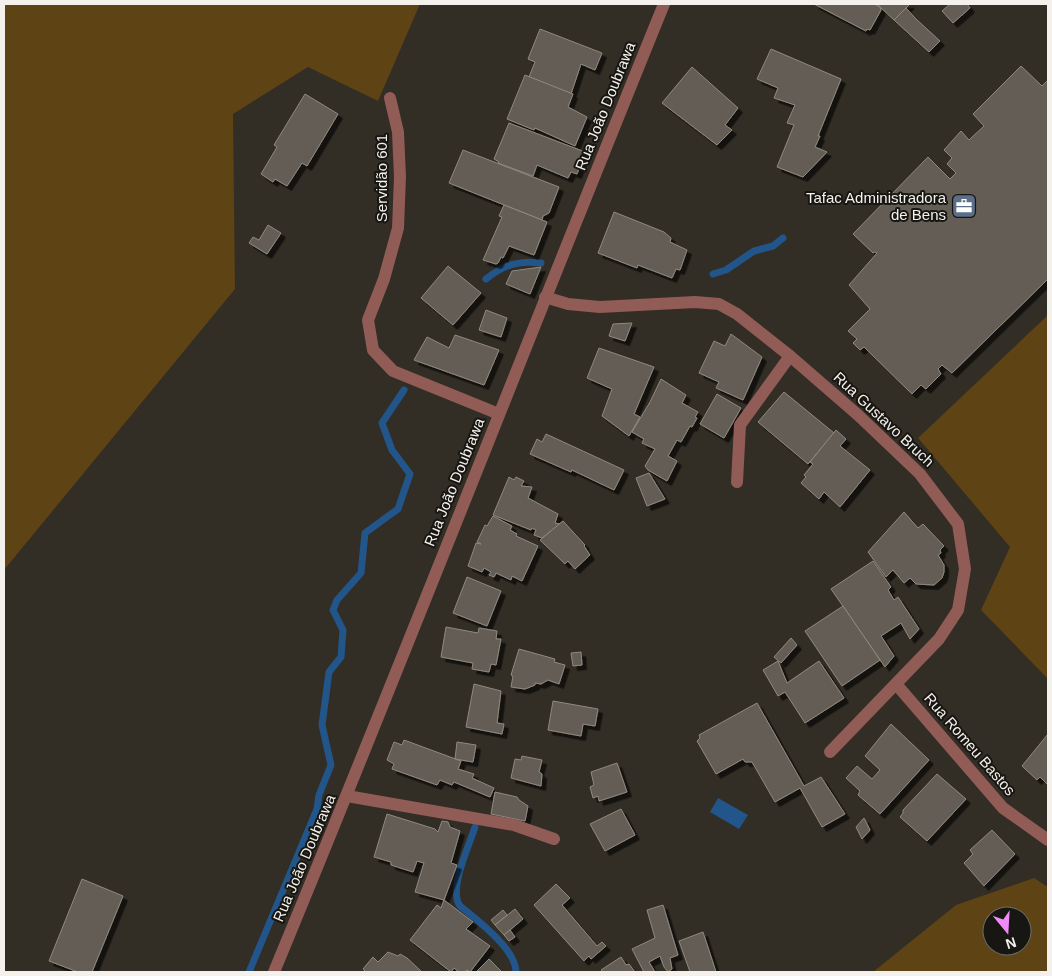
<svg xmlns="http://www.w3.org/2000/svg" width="1052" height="976" viewBox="0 0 1052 976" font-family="Arial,sans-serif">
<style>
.green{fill:#5e4314;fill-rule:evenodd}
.water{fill:#225589}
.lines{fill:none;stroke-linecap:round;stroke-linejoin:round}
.stream{stroke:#225589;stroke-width:7}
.building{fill:#635d54;stroke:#90897f;filter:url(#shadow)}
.lane{stroke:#915b56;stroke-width:12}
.street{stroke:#915b56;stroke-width:12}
.labels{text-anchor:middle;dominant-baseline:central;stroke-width:4;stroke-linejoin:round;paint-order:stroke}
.street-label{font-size:15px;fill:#f4f0eb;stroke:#181612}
.poi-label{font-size:15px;fill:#f4f0eb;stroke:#181612;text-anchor:end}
</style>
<defs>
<filter id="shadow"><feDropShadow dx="4.5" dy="4.5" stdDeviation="0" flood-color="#0009"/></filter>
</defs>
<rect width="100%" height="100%" fill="#322d25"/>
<g class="green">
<polygon points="4,4 420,4 378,101 308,67 233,114 235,289 4,570"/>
<polygon points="1048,315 1048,679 981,610 1010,547 918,438"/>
<path d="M 1034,878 L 1048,887 L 1048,972 L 873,972 L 956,905 ZM 992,916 L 1022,916 L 1022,946 L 992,946 Z"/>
</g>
<polygon class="water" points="718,798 748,815 739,829 710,812"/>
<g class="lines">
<g class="stream">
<polyline points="713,274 726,270 754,251 773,246 783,238"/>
<path d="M 486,279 C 503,265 519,260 541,263"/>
<path d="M 475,827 C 469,846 448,889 460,906 C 477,920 516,949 516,972"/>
<polyline points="249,972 317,809 319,795 331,765 322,725 329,672 341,657 343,630 333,610 337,600 361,573 365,533 398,509 410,474 392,450 382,423 404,390"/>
</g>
</g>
<g class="building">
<polygon points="814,4 874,4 880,7 881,10 870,30 867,29 866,31"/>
<polygon points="877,4 910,4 894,20"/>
<polygon points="950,4 967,4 970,8 953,23 942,11"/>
<polygon points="906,8 916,19 940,41 929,52 894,20"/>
<polygon points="540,29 602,53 595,70 581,64 571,94 529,77 535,62 528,59"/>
<polygon points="771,49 841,79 818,136 820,136 815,147 827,152 803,177 777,167 794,125 787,123 795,105 774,98 778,88 757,79"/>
<polygon points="1021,66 1042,86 1048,80 1048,279 952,373 942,365 938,369 941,374 926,389 921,385 912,394 864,347 860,350 853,343 857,339 848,331 870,309 849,285 877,253 875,252 873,253 853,234 928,157 950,179 956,173 947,164 952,158 944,150 961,131 969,140 984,126 973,114"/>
<polygon points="692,67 738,108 725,125 732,130 717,145 662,103"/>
<polygon points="525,75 573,94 568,107 587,117 575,146 535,128 534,130 507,119"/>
<polygon points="305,94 338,114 307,166 302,163 287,186 275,179 273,182 261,174 277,147 274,145"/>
<polygon points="509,123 585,152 577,174 571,172 568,178 537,165 533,176 498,163 499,162 494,159"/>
<polygon points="463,150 559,187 549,213 543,216 542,220 449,183"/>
<polygon points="504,205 547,222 534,255 509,246 503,258 501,257 498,263 496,264 483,260 502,217 499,216"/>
<polygon points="614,212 664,232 671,238 670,242 687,250 680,270 676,269 672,278 638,265 637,268 598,253"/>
<polygon points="268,225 281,233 267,254 249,243 253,237 259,240"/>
<polygon points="448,266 481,293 453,325 421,298"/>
<polygon points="541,267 530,294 506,284 512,271"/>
<polygon points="486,310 507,318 501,337 479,330"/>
<polygon points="632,323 625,341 609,336 613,324"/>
<polygon points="731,334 762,357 743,400 716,388 719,382 699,373 714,341 725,346"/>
<polygon points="455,335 499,350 484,385 414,360 427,337 449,348"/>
<polygon points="599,348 654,367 634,414 640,417 629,436 602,416 612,389 587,378"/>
<polygon points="661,379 686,395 682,403 698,412 695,417 697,418 692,427 690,426 681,442 677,440 668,456 677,461 667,481 648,470 645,466 655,449 642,443 644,439 632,432 650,402"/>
<polygon points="784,392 834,433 808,464 758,422"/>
<polygon points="717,394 741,408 724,438 700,424"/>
<polygon points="836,430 846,439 840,446 870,470 840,507 824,492 819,499 801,483 806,477 804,475 813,464 810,462"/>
<polygon points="546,434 624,470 614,490 572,470 571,472 530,454 537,439 542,442"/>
<polygon points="649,473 665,499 647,506 636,478"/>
<polygon points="509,477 514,480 516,477 524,481 521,486 532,487 528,498 558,514 555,523 560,524 542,538 534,535 536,530 532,528 531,530 493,515"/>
<polygon points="904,512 918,528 923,524 944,546 940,550 941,553 938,555 944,565 944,572 942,578 934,585 916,584 910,578 904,583 893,570 886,577 868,552"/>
<polygon points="493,516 512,526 510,530 517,534 516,536 538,546 522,581 512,576 511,580 496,573 494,577 489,575 491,572 484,568 482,572 468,566 476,543 481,544 477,542 485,525 487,526"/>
<polygon points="563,521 585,545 584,546 590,555 575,569 568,561 565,564 540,540"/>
<polygon points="873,561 891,587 888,590 894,600 898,597 919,629 910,639 901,623 881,636 894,656 885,667 831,589"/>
<polygon points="467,577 501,591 487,626 453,613"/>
<polygon points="843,606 880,660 842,686 805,631"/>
<polygon points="446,627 478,633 479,628 497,631 496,639 501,639 496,665 491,664 489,672 472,669 473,663 441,657"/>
<polygon points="791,638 797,645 781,663 774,657"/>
<polygon points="519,649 555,659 554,662 565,665 559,684 548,680 541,684 535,683 535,685 525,689 511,687 513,676 511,675"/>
<polygon points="581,652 582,665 573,666 571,653"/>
<polygon points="778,661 787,683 819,661 844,698 805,723 785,692 778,696 763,670"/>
<polygon points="474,684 501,691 497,723 504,724 502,734 466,727"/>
<polygon points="553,701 598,709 595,726 583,724 581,736 548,730"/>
<polygon points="757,703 804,786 821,777 845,814 822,827 800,788 775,802 752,762 745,762 743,759 716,774 697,741 700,738 699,735"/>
<polygon points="891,724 929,760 880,814 858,795 860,791 846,778 857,766 872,779 880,770 865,756"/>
<polygon points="1048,734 1048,785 1040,777 1037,780 1022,766"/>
<polygon points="404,740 461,761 458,769 474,774 472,778 494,788 490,797 454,782 452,785 440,780 437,785 392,769 394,764 387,760 394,742 402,745"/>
<polygon points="457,742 476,745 473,762 455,759"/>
<polygon points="522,756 542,760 539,772 542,774 541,786 511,778 515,759 521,760"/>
<polygon points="617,763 627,792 599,801 598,796 593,798 590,787 594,785 591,772"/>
<polygon points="937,774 966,799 927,841 900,817 903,813 903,810"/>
<polygon points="495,792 517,797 519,800 528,806 525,821 491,814"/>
<polygon points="621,809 635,835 605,851 590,824"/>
<polygon points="387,814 435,829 438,832 442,821 448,822 450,827 460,831 451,863 457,865 444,900 415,892 424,863 417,861 413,872 391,865 391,862 374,857"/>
<polygon points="864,818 870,830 862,839 856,827"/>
<polygon points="992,830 1015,854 984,886 964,863 973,854 970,850"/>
<polygon points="82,879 123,896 92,972 78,972 49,961"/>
<polygon points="556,884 570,898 562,905 597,946 602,942 606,946 591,959 589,956 584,961 534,905"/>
<polygon points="444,900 473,922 466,929 490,946 470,972 467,970 465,972 459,972 454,968 451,972 410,940 437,905 441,908"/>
<polygon points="663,905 678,955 670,958 672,969 668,972 664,967 660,956 649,962 655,972 644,972 632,949 655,938 647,910"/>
<polygon points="515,909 523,919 504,935 495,925"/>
<polygon points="503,910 507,915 495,925 491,920"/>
<polygon points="510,930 515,937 509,941 504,935"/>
<polygon points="703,932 716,972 690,972 679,941"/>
<polygon points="388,952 398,956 400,954 407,958 422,972 366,972 363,969 373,957 378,962"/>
<polygon points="621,957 626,965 629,964 635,972 603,972 601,970"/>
<polygon points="489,959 501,971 500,972 476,972"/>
</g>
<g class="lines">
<polyline class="lane" points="347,796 514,825 554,839"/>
<g class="street">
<polyline points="390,98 398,132 400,177 398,228 384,279 368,320 373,350 393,371 499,414"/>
<polyline points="545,297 568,304 600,307 695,302 719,304 737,314 790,356 858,415 920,474 958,524 965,569 958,610 939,639 830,752"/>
<polyline points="737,482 740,425 790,356"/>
<polyline points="896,684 1003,808 1048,840"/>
<path d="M 274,972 C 407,651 533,326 664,4"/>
</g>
</g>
<defs>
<symbol id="office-square" viewBox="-11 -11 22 22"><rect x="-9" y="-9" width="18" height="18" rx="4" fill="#5c6f8a" stroke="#181612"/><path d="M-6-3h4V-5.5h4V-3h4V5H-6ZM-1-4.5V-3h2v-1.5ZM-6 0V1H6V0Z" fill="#fff"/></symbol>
</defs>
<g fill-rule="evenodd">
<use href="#office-square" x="950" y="192" width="28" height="28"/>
</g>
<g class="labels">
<g class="street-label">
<text transform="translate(605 106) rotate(-68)">Rua João Doubrawa</text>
<text transform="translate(381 178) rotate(-90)">Servidão 601</text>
<text transform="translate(884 419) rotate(43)">Rua Gustavo Bruch</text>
<text transform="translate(454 482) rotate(-68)">Rua João Doubrawa</text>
<text transform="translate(970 744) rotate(49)">Rua Romeu Bastos</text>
<text transform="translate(304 858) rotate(-67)">Rua João Doubrawa</text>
</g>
<g class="poi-label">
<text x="946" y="197">Tafac Administradora<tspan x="946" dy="17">de Bens</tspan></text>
</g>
</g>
<rect width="1052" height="976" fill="none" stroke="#f4f0eb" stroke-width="10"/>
<g transform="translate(1007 931) rotate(162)"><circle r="24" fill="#181612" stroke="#706d69"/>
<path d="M0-4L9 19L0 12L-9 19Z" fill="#ef8bf7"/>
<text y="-8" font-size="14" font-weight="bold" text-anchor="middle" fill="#f4f0eb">N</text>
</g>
</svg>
